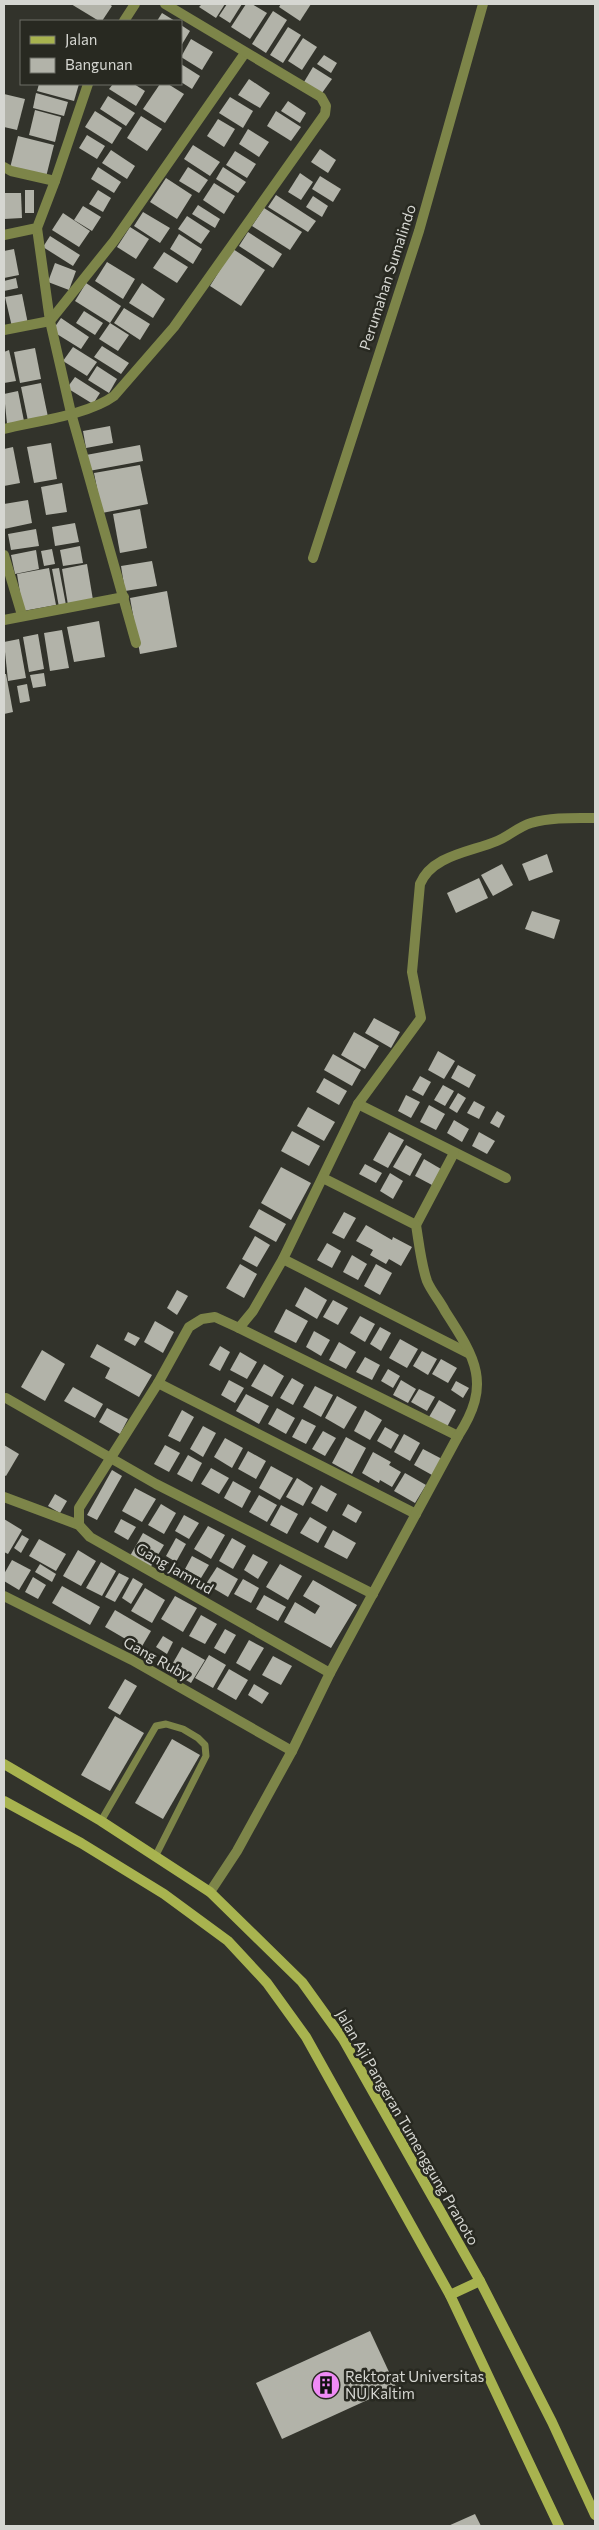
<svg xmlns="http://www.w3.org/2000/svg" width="599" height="2530" viewBox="0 0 599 2530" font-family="Commissioner,sans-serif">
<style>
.building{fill:#b2b3a9}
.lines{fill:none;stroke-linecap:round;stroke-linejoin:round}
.lane{stroke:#7d8549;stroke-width:7}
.street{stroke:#7d8549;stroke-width:10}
.secondary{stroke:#a8b34f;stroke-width:10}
.labels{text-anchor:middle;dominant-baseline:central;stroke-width:5;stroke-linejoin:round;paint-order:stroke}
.street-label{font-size:15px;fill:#d5d6d1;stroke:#282921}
.poi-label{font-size:15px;fill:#d5d6d1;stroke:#282921;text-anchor:start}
</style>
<rect width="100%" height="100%" fill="#32332b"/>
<g class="building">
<polygon points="71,4 109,4 112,6 102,21 99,21"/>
<polygon points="202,4 225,4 216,18 199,7"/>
<polygon points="227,4 242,4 230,23 219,16"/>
<polygon points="246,4 252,4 267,13 250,39 231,27"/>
<polygon points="281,4 311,4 300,21 279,7"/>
<polygon points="273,11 287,20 266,53 252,44"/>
<polygon points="162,13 175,21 157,21"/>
<polygon points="181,25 190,31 181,46"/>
<polygon points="288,27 301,35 283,63 270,55"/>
<polygon points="303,38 317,47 302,70 288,61"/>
<polygon points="191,39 213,52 202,70 181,57"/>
<polygon points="324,55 337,63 331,73 317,64"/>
<polygon points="181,64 200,76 192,89 181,82"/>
<polygon points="313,67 332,79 322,93 304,82"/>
<polygon points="249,79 270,93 260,108 238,95"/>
<polygon points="39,84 79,84 74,101 37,91"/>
<polygon points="113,84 134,84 145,91 136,106 109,89"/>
<polygon points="160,84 168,84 184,94 165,123 143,109"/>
<polygon points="36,93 68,102 64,116 33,108"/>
<polygon points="4,94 25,99 17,130 4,127"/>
<polygon points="108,96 135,113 126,126 100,109"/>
<polygon points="230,97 253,111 243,128 219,113"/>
<polygon points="288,101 306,113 300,123 281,111"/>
<polygon points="35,110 61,117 55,142 29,135"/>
<polygon points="95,111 122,128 112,144 85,127"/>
<polygon points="276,111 301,127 291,141 267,126"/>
<polygon points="141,116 162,129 147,151 127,138"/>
<polygon points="218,119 235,129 224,147 207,136"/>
<polygon points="248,129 269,142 259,157 239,144"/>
<polygon points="87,135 105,146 97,159 79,148"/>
<polygon points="18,136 54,145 46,177 10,168"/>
<polygon points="193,145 220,162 210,176 184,159"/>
<polygon points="320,149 336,160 328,173 311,162"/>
<polygon points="111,150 135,166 127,179 102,163"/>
<polygon points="235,151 256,164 247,178 226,165"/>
<polygon points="98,167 121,182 114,193 91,179"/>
<polygon points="188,167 208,180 199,193 179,181"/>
<polygon points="223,167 246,182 238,193 216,179"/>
<polygon points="300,173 313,182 301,200 288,192"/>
<polygon points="320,176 341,189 333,202 312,189"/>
<polygon points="166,178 192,195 177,219 150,202"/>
<polygon points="214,183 235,196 224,214 203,200"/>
<rect x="25" y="190" width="9" height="23"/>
<polygon points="98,190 111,198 103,212 89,204"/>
<polygon points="4,193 21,193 22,218 4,219"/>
<polygon points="276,195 316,221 308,232 268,207"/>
<polygon points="313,196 328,206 322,217 306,207"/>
<polygon points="198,205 220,219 215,228 192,214"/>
<polygon points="83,206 101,217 92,231 74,220"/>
<polygon points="264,208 302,232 290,250 252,226"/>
<polygon points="143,212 170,228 160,243 134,226"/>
<polygon points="63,213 90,231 79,247 52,230"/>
<polygon points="187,216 210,231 201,244 178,229"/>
<polygon points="130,227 149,239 136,259 117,247"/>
<polygon points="248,232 282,254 273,268 239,246"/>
<polygon points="179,234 202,249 193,264 170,249"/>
<polygon points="50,236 80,255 73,266 43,247"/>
<polygon points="14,249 19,275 4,278 4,251"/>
<polygon points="233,249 265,270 241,306 210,286"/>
<polygon points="164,252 188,267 177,283 153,268"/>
<polygon points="107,262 135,279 123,299 95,281"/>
<polygon points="55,263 76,271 69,290 48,282"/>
<polygon points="16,278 18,288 4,291 4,281"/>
<polygon points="86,283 121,306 110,323 75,301"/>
<polygon points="142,283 165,299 153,318 129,303"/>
<polygon points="22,294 28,324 12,327 5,297"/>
<polygon points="124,308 150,324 140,340 114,323"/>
<polygon points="84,311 103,323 95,335 76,323"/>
<polygon points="61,318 89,337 81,349 52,331"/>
<polygon points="110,323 129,335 118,351 99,339"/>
<polygon points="102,346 129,363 121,374 94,357"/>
<polygon points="73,347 97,362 87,376 63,361"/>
<polygon points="35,348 41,379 20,383 14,352"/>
<polygon points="9,350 16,381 4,383 4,352"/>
<polygon points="97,366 117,379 109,393 88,380"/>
<polygon points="75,377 100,393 93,404 67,388"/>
<polygon points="41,383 48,417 28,421 21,387"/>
<polygon points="18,391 24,421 7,424 4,394"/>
<polygon points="110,426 113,443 86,448 83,431"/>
<polygon points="51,443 57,479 34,483 27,447"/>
<polygon points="140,445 143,461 89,471 86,455"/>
<polygon points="13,447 20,483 4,486 4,449"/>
<polygon points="140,465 148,504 102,513 94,473"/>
<polygon points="62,483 67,512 46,515 41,487"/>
<polygon points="28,500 32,523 4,529 4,504"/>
<polygon points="140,509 147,548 120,553 113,514"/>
<polygon points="75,523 79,542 55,546 52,527"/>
<polygon points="36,529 39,546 11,550 8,534"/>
<polygon points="80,546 83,563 63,566 60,550"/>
<polygon points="52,549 55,564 44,566 41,551"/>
<polygon points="36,550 39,569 15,574 11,555"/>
<polygon points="152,561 157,586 125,591 121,566"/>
<polygon points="87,564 93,600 68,605 62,569"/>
<polygon points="49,568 56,605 23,611 17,574"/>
<polygon points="59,568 66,605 59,607 52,569"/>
<polygon points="167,591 177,647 140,654 130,598"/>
<polygon points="99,621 105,657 74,662 67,627"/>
<polygon points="62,630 69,668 50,671 44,633"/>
<polygon points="38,634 44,669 29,672 23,637"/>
<polygon points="19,639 26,678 8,681 4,642"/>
<polygon points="44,673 46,686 33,688 30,675"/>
<polygon points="4,674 6,674 13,712 4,714"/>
<polygon points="27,684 30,701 20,703 17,686"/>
<polygon points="547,854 553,872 529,881 522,864"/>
<polygon points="502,864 513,885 493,896 481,875"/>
<polygon points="479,878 488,898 456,913 447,893"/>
<polygon points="532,911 560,920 554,939 525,929"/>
<polygon points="374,1018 400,1032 391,1048 365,1033"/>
<polygon points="354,1032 379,1046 365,1069 341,1055"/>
<polygon points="438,1051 455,1061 444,1079 428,1070"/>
<polygon points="333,1054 361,1070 352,1086 324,1070"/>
<polygon points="458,1065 476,1075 469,1088 451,1078"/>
<polygon points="420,1076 431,1082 423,1096 412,1090"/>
<polygon points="324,1078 347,1091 339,1105 316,1092"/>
<polygon points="443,1085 454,1091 445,1106 434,1100"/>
<polygon points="458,1093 466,1098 457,1113 449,1108"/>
<polygon points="406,1095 420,1102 411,1118 398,1111"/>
<polygon points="474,1101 485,1107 479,1119 467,1113"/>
<polygon points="429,1105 445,1114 436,1130 420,1122"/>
<polygon points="308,1107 335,1122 324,1141 297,1126"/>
<polygon points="497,1111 505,1116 499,1128 490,1123"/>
<polygon points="454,1120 469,1129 462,1142 447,1133"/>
<polygon points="292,1131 320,1146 309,1166 281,1151"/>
<polygon points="389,1132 404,1140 388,1168 373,1160"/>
<polygon points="479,1132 495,1141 487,1154 472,1146"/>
<polygon points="406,1145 422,1154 410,1176 393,1167"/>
<polygon points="424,1159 441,1169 432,1185 415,1176"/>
<polygon points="365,1164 382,1173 376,1183 359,1174"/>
<polygon points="281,1167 311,1183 291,1220 261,1203"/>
<polygon points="390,1173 403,1181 393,1199 380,1191"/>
<polygon points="259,1209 286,1224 276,1242 249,1227"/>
<polygon points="344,1212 356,1218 344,1239 332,1233"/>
<polygon points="366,1225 392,1240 393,1237 412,1247 401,1266 389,1259 386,1264 370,1255 373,1250 356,1241"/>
<polygon points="255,1236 270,1245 257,1267 242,1259"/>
<polygon points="327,1243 341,1251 332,1268 317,1260"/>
<polygon points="352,1255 367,1264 358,1280 343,1272"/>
<polygon points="240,1264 257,1274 244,1298 226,1288"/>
<polygon points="376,1264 392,1273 380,1295 364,1286"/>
<polygon points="305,1287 327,1300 317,1319 295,1306"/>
<polygon points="177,1290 188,1296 177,1315 167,1308"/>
<polygon points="333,1300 348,1308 338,1325 323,1317"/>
<polygon points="286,1309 308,1321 296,1343 274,1332"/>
<polygon points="360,1316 375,1324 365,1342 350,1333"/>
<polygon points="155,1321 174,1332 163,1353 144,1342"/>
<polygon points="380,1327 391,1333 381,1351 370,1344"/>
<polygon points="314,1331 330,1340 321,1356 306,1347"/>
<polygon points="128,1332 140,1338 135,1346 124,1340"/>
<polygon points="400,1339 418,1349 407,1368 389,1358"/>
<polygon points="339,1342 356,1352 346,1369 329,1360"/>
<polygon points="97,1344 152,1375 139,1397 105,1378 110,1368 90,1357"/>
<polygon points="220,1346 230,1352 220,1371 209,1365"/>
<polygon points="42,1350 65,1364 45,1401 21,1387"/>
<polygon points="422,1351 437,1359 428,1375 413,1366"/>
<polygon points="240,1352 257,1362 247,1379 230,1370"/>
<polygon points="365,1357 380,1365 372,1380 356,1372"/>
<polygon points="441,1359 457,1368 448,1383 432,1374"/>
<polygon points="264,1364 284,1376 272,1397 251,1386"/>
<polygon points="388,1369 400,1376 393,1388 381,1381"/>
<polygon points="292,1378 304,1385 293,1405 280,1398"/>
<polygon points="229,1380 244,1388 235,1403 221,1395"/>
<polygon points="401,1380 416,1389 408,1403 393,1395"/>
<polygon points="456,1381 469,1388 463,1398 451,1390"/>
<polygon points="315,1386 333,1395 321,1417 303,1407"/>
<polygon points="73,1387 103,1404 95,1418 64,1401"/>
<polygon points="419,1389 435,1397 427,1411 411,1402"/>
<polygon points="246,1394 269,1406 259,1424 236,1411"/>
<polygon points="337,1396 357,1407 344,1429 325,1418"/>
<polygon points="439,1400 456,1410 447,1427 429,1417"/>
<polygon points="107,1408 128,1419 120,1434 99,1422"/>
<polygon points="277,1408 295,1418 286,1434 268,1424"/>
<polygon points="182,1410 194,1417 180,1442 168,1436"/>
<polygon points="365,1410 382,1420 370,1440 354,1431"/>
<polygon points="302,1419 316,1426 306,1444 292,1437"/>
<polygon points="203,1426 216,1433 203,1457 190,1449"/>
<polygon points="385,1427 399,1435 391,1449 377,1441"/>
<polygon points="323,1431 336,1438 325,1456 312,1449"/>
<polygon points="404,1434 420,1443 410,1461 394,1452"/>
<polygon points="346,1437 366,1448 352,1474 332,1463"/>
<polygon points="225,1438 243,1448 232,1468 214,1457"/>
<polygon points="4,1445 19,1454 6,1476 4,1475"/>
<polygon points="165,1445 180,1453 169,1472 154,1464"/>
<polygon points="423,1449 442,1459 432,1475 414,1465"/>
<polygon points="248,1451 266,1461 256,1479 238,1469"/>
<polygon points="373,1452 391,1462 389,1465 401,1472 392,1487 380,1480 379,1483 362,1473"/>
<polygon points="188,1455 202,1463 192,1482 177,1474"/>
<polygon points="271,1466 293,1478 280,1500 259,1488"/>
<polygon points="211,1468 229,1478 219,1494 201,1484"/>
<polygon points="112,1470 122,1476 97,1520 87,1515"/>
<polygon points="405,1473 426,1485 415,1503 394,1491"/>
<polygon points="297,1478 313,1488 303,1506 286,1497"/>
<polygon points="233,1481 251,1491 242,1508 224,1498"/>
<polygon points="321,1485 337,1494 327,1512 311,1503"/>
<polygon points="135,1488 156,1499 142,1522 122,1511"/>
<polygon points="55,1494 67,1501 60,1513 48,1506"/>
<polygon points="259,1495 277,1505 267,1522 249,1512"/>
<polygon points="161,1504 176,1513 164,1534 148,1525"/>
<polygon points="348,1504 362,1512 356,1523 342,1515"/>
<polygon points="281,1505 298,1514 287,1534 270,1525"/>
<polygon points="184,1515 199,1523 189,1539 175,1531"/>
<polygon points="310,1517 327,1527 318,1543 300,1533"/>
<polygon points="4,1519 22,1530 8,1554 4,1552"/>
<polygon points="121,1519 136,1527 128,1540 114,1532"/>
<polygon points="208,1526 225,1535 211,1559 194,1549"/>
<polygon points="333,1530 356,1543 347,1559 324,1547"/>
<polygon points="143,1533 164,1545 150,1568 130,1556"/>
<polygon points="22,1535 29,1539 21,1553 14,1548"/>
<polygon points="176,1538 186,1544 176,1562 166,1556"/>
<polygon points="232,1538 246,1546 233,1569 219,1561"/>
<polygon points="39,1539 66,1554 56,1571 29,1556"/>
<polygon points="78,1550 96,1561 81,1586 63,1576"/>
<polygon points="253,1554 268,1562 258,1579 244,1570"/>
<polygon points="192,1556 209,1565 201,1578 185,1569"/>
<polygon points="12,1560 31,1570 19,1590 4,1581 4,1574"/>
<polygon points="101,1562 116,1571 102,1596 86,1588"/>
<polygon points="40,1564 56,1574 52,1582 35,1572"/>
<polygon points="280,1564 302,1576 288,1600 266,1587"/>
<polygon points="217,1567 238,1579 228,1597 206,1584"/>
<polygon points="119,1573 129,1578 115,1602 105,1597"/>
<polygon points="33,1577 46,1585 38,1599 25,1592"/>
<polygon points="133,1578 143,1584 131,1604 122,1598"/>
<polygon points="243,1579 259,1588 251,1603 234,1594"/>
<polygon points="313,1580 357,1605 331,1648 284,1622 295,1602 315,1614 320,1606 303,1596"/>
<polygon points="62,1586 100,1607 90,1625 52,1603"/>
<polygon points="145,1588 165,1600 152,1623 131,1611"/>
<polygon points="264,1595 286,1607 278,1621 256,1609"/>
<polygon points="175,1596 197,1608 183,1632 161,1619"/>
<polygon points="115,1610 151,1631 141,1648 105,1627"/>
<polygon points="201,1615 217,1624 205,1644 189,1636"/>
<polygon points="225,1629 236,1635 225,1654 214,1648"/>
<polygon points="163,1636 173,1642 167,1654 156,1647"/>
<polygon points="249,1640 264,1648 250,1671 236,1663"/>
<polygon points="182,1647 205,1660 191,1683 169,1670"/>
<polygon points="209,1655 226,1665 213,1688 195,1678"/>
<polygon points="273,1656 292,1666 281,1685 262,1675"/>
<polygon points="229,1669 248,1680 236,1700 217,1689"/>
<polygon points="125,1679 137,1686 120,1715 108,1708"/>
<polygon points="254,1684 269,1693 262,1704 248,1695"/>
<polygon points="115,1716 144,1733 110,1791 81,1775"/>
<polygon points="172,1739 200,1755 163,1819 135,1803"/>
<polygon points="370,2331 396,2387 282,2439 256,2383"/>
<polygon points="475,2514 481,2526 448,2526"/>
</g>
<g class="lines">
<polyline class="lane" points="101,1821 156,1726 166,1724 183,1729 198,1738 205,1745 206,1756 155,1857"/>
<g class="street">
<polyline points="124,21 135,4"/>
<polyline points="4,167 11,171 55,181"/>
<polyline points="37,228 50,321 71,413 136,643"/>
<polyline points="4,235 37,228 55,181 88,84"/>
<polyline points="4,330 50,321 114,241 245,53"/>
<path d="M 4,429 C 36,421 88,415 114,396 L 174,327 L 325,114 L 326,106 L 321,97 L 165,4"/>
<polyline points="4,555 22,615"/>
<polyline points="313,558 419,231 483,4"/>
<polyline points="4,620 124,597"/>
<polyline points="358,1104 506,1178"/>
<polyline points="416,1225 454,1153"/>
<polyline points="283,1259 468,1353"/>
<polyline points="239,1328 458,1436"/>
<polyline points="158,1383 416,1514"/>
<polyline points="6,1398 156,1484 373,1594"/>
<polyline points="4,1497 79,1525 90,1537 330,1673"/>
<path d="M 79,1525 L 79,1508 L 158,1383 L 189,1327 L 202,1319 L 215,1317 L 239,1328 L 253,1311 L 283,1259 L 358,1104 L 421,1018 L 412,972 L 420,884 C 432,855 471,852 497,841 C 509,836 518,827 531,823 C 552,817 573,818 595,818"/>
<polyline points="4,1596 132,1660 292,1751"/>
<path d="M 210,1892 L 237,1851 L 292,1751 L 330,1673 L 458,1436 C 492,1384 476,1359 445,1311 C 440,1301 431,1291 427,1281 C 421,1264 419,1243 416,1225 L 323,1178"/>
</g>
<g class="secondary">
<polyline points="4,1764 101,1821 210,1892 302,1982 343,2039 480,2281 552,2422 595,2515"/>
<polyline points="4,1801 81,1843 164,1894 228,1941 267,1983 306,2037 450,2295 559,2526"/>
<polyline points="450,2295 480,2281"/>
</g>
</g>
<defs>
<symbol id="building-disc" viewBox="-11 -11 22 22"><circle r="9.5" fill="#f08bf6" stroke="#282921"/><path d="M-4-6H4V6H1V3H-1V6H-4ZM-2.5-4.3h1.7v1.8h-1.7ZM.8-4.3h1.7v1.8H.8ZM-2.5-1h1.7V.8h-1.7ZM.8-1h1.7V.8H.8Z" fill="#111"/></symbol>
</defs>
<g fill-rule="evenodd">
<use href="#building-disc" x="310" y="2369" width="32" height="32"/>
</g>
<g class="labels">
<g class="street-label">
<text transform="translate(387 277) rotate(-72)">Perumahan Sumalindo</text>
<text transform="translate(175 1568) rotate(30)">Gang Jamrud</text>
<text transform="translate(157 1658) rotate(29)">Gang Ruby</text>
<text transform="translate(408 2127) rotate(60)">Jalan Aji Pangeran Tumenggung Pranoto</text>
</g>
<g class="poi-label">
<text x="345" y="2376">Rektorat Universitas<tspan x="345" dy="17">NU Kaltim</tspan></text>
</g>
</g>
<rect width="599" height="2530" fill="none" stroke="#d5d6d1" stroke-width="10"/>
<rect x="20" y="20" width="162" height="65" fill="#282921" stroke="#6d6e67"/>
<rect x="30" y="36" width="25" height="8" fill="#a8b34f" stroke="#6d6e67"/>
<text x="65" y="45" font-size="15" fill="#d5d6d1">Jalan</text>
<rect x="30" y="58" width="25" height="15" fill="#b2b3a9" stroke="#6d6e67"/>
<text x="65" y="70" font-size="15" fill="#d5d6d1">Bangunan</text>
</svg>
